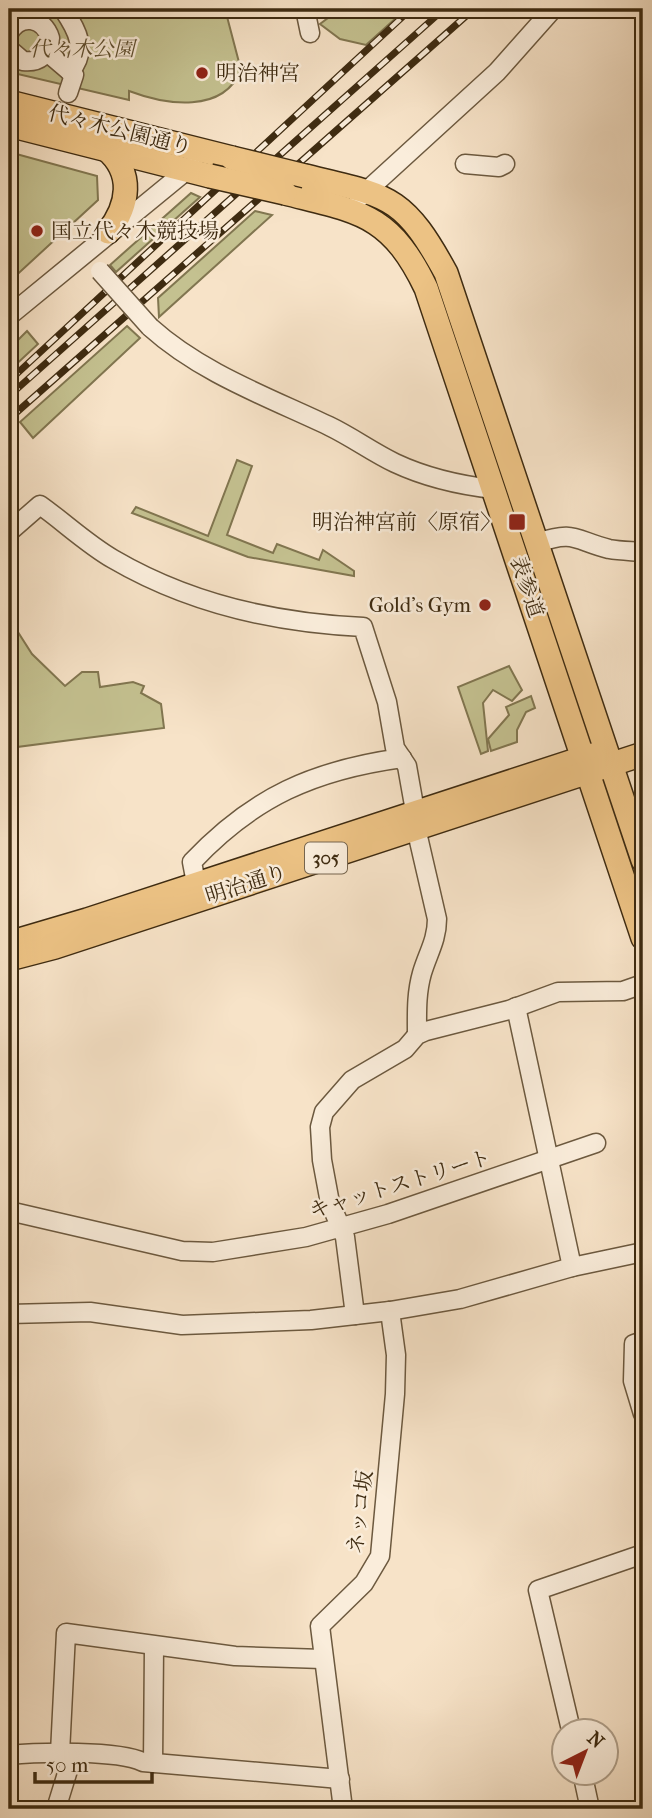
<svg xmlns="http://www.w3.org/2000/svg" width="652" height="1818" viewBox="0 0 652 1818" font-family="'IM FELL French Canon','Noto Serif JP',serif">
<style>
.green{fill:#c4c190;stroke:#817650;stroke-width:2}
.lines{fill:none;stroke-linecap:round;stroke-linejoin:round}
.minor-casing{stroke:#6c593f;stroke-width:21}
.major-casing{stroke:#3e2b11;stroke-width:26}
.minor{stroke:#faeddb;stroke-width:18}
.major{stroke:#ecc284;stroke-width:23}
.rail-casing{stroke:#3e2b11;stroke-width:7}
.rail{stroke:#faeddb;stroke-width:4.5;stroke-dasharray:13;stroke-linecap:butt}
.minor-bridge-casing{stroke:#6c593f;stroke-width:21;stroke-linecap:butt}
.major-bridge-casing{stroke:#3e2b11;stroke-width:26;stroke-linecap:butt}
.minor-bridge{stroke:#faeddb;stroke-width:18}
.major-bridge{stroke:#ecc284;stroke-width:23}
.poi-dot{fill:#8f2418;stroke:#faeddb;stroke-width:2.5}
.labels{text-anchor:middle;dominant-baseline:central;stroke-width:5;stroke-linejoin:round;paint-order:stroke}
.shield{fill:#faeddb;stroke:#76654e;stroke-width:2}
.shield-label{font-size:19px;font-weight:bold;fill:#3e2b11}
.park-label{font-size:21px;font-style:italic;fill:#605031;stroke:#faeddb}
.poi-label{font-size:21px;fill:#3e2b11;stroke:#faeddb;text-anchor:start}
.street-label{font-size:21px;fill:#3e2b11;stroke:#faeddb}
</style>
<rect width="100%" height="100%" fill="#f7e3c8"/>
<filter id="stains"><feTurbulence type="fractalNoise" baseFrequency=".00286" numOctaves="4"/><feColorMatrix values="0 0 0 0 .2 0 0 0 0 .09 0 0 0 0 .02 0 0 0 .5 -.17"/></filter>
<radialGradient id="worn" r=".72"><stop offset=".6" stop-color="#630" stop-opacity="0"/><stop offset="1" stop-color="#630" stop-opacity=".3"/></radialGradient>
<g class="green">
<path d="M 9,9 L 225,9 L 241,70 C 223,114 166,105 129,91 L 129,100 L 9,72 Z"/>
<polygon points="340,9 406,9 366,45 340,39 320,24"/>
<polygon points="9,152 97,176 98,200 9,282"/>
<polygon points="191,193 200,197 116,272 110,265"/>
<polygon points="255,211 272,215 159,317 158,298"/>
<polygon points="127,326 140,338 33,438 20,422"/>
<polygon points="27,331 38,344 9,371 9,349"/>
<polygon points="237,460 252,466 227,535 273,553 277,544 319,560 323,550 354,571 354,576 248,557 132,513 136,507 208,536"/>
<polygon points="9,618 32,654 65,686 82,672 98,672 100,687 133,682 144,686 141,693 161,704 164,728 9,748"/>
<polygon points="509,666 522,690 512,701 493,690 483,703 488,751 481,754 458,687"/>
<polygon points="531,696 535,708 526,712 517,730 517,742 491,751 488,739 509,715 506,707"/>
</g>
<g class="lines">
<defs>
<g id="minor">
<path d="M 63,9 C 78,31 88,50 70,72"/>
<polyline points="305,9 310,33"/>
<path d="M 9,33 C 20,13 44,17 50,38 C 49,55 39,63 23,61 L 9,49"/>
<polyline points="47,52 74,75 68,93"/>
<polyline points="465,164 499,167 505,164"/>
<polyline points="359,198 497,72 553,9"/>
<polyline points="9,316 192,166"/>
<path d="M 150,327 C 201,373 268,397 329,426 C 352,437 372,452 395,463 C 427,478 458,485 493,489"/>
<path d="M 9,532 L 40,505 C 64,522 87,544 113,559 C 190,604 274,623 363,627 L 387,702 L 395,748 L 407,766 L 415,811"/>
<path d="M 537,543 C 575,530 574,540 609,549 C 620,551 632,551 643,552"/>
<path d="M 416,828 L 437,919 C 437,940 428,953 422,973 C 416,994 417,1014 417,1035"/>
<path d="M 196,883 L 192,862 C 253,797 314,770 402,758"/>
<polyline points="516,1007 572,1267"/>
<polyline points="9,1211 182,1251 213,1252 306,1237 388,1214 596,1143"/>
<polyline points="9,1314 90,1312 182,1325 311,1320 390,1311 460,1299 572,1267 643,1252"/>
<polyline points="355,1315 345,1237 330,1203 322,1160 320,1127 324,1112 352,1080 405,1049 417,1035 426,1031 509,1010 558,992 623,991 643,984"/>
<polyline points="643,1341 634,1344 633,1381 643,1414"/>
<polyline points="571,1730 538,1590 643,1554"/>
<polyline points="60,1753 66,1633 235,1656 322,1659"/>
<path d="M 9,1755 C 39,1752 118,1750 143,1762 L 340,1779"/>
<polyline points="153,1763 154,1647"/>
<polyline points="582,1772 590,1809"/>
<polyline points="56,1809 73,1754"/>
<polyline points="343,1809 320,1626 364,1583 380,1556 395,1394 396,1355 390,1311"/>
<polyline points="640,1809 643,1808"/>
</g>
<g id="major">
<polyline points="9,102 232,158"/>
<polyline points="9,125 210,176"/>
<path d="M 106,149 C 134,173 129,205 108,232"/>
<path d="M 305,176 C 388,196 403,194 446,273 L 643,860"/>
<path d="M 285,193 C 359,212 390,213 426,288 L 643,938"/>
<polyline points="9,943 87,920 592,755"/>
<polyline points="9,959 55,947 643,754"/>
</g>
</defs>
<use href="#minor" class="minor-casing"/>
<use href="#major" class="major-casing"/>
<use href="#minor" class="minor"/>
<use href="#major" class="major"/>
<defs>
<g id="rail">
<polyline points="9,381 411,9"/>
<polyline points="9,396 444,9"/>
<polyline points="9,419 474,9"/>
</g>
</defs>
<use href="#rail" class="rail-casing"/>
<use href="#rail" class="rail"/>
<defs>
<polyline id="minor-bridge" points="100,271 150,327"/>
<g id="major-bridge">
<polyline points="232,158 305,176"/>
<polyline points="210,176 285,193"/>
</g>
</defs>
<use href="#minor-bridge" class="minor-bridge-casing"/>
<use href="#major-bridge" class="major-bridge-casing"/>
<use href="#minor-bridge" class="minor-bridge"/>
<use href="#major-bridge" class="major-bridge"/>
</g>
<g class="poi-dot">
<circle cx="202" cy="73" r="7"/>
<circle cx="37" cy="231" r="7"/>
<rect x="508" y="513" width="18" height="18" rx="3.5"/>
<circle cx="485" cy="605" r="7"/>
</g>
<g class="labels">
<rect class="shield" x="305" y="842.5" width="42" height="31" rx="5"/>
<g class="shield-label">
<text x="326" y="858">305</text>
</g>
<g class="park-label">
<text x="82" y="49">代々木公園</text>
</g>
<g class="poi-label">
<text x="216" y="73">明治神宮</text>
<text x="51" y="231">国立代々木競技場</text>
<text x="501" y="522" text-anchor="end">明治神宮前〈原宿〉</text>
<text x="471" y="605" text-anchor="end">Gold's Gym</text>
</g>
<g class="street-label">
<text transform="translate(120 130) rotate(14)">代々木公園通り</text>
<text transform="translate(527 587) rotate(71)">表参道</text>
<text transform="translate(246 884) rotate(-18)">明治通り</text>
<text transform="translate(400 1184) rotate(-17)">キャットストリート</text>
<text transform="translate(360 1512) rotate(-83)">ネッコ坂</text>
</g>
</g>
<rect width="652" height="1818" fill="none" stroke="#f7e3c8" stroke-width="35"/>
<rect x="10" y="10" width="631" height="1797" fill="none" stroke="#3e2b11" stroke-width="3.5"/>
<rect x="18" y="18" width="617" height="1783" fill="none" stroke="#3e2b11" stroke-width="2"/>
<g transform="translate(585 1752) rotate(42)"><circle r="33" fill="#faeddb" stroke="#af9f8a" stroke-width="2"/>
<path d="M0-5L12 26L0 18L-12 26Z" fill="#8f2418"/>
<text y="-10" font-size="19" font-weight="bold" text-anchor="middle" fill="#3e2b11">N</text>
</g>
<path d="M35 1772v10h117v-10" fill="none" stroke="#3e2b11" stroke-width="3.5"/>
<text x="46" y="1772" font-size="21" fill="#3e2b11" stroke="#faeddb" stroke-width="5" paint-order="stroke">50 m</text>
<rect width="100%" height="100%" filter="url(#stains)"/>
<rect width="100%" height="100%" fill="url(#worn)"/>
</svg>
